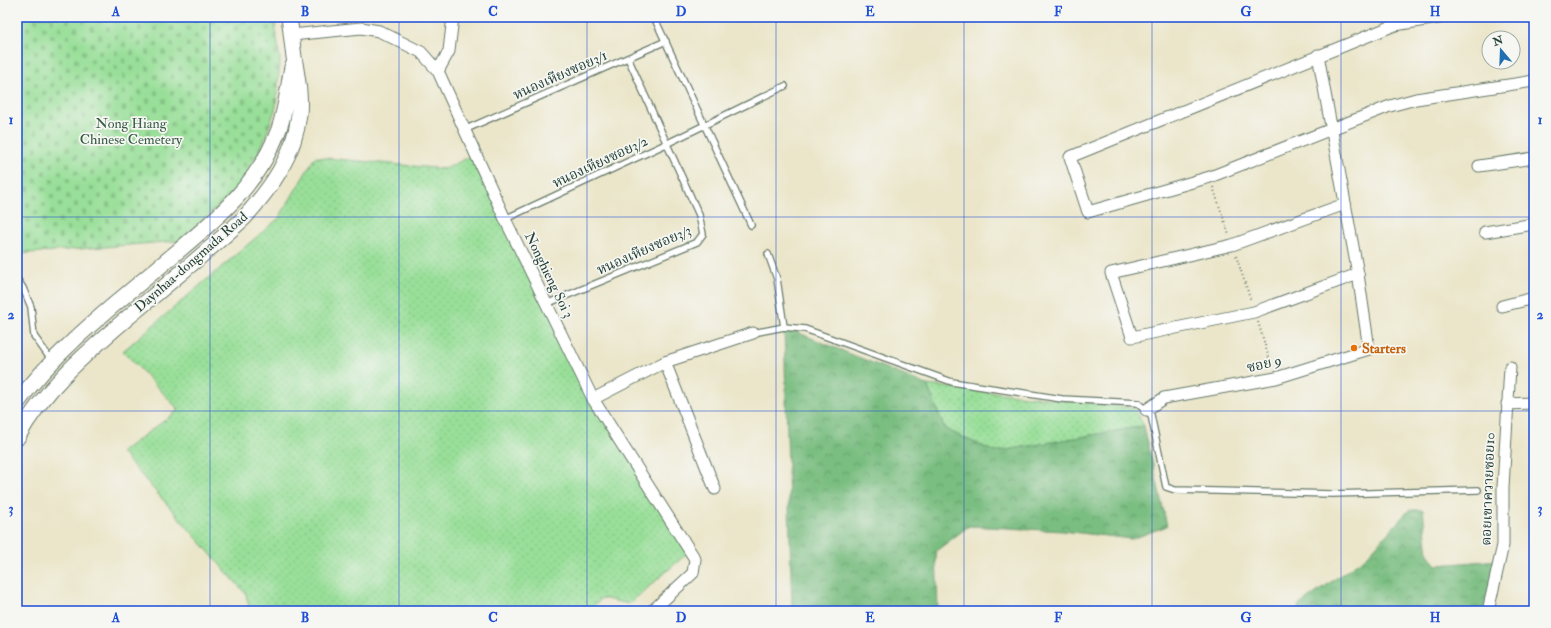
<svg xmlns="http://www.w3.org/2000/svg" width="1551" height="628" viewBox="0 0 1551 628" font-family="'IM FELL Double Pica','Noto Serif Thai',serif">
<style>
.grass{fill:url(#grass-dots);stroke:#5c8e66}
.forest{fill:url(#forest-crowns);stroke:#4c7e5a}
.cemetery{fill:url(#cemetery-stones);stroke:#5c8e66}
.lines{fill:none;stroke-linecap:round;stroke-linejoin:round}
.service-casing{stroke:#667868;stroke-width:8}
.minor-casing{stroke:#667868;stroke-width:13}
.secondary-casing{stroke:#667868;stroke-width:17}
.path{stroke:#667868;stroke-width:2;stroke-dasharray:1 3;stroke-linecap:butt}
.service{stroke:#fff;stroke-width:5.5}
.minor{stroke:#fff;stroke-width:11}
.secondary{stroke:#fff;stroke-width:15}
.grid{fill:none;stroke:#1d4ed8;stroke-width:1;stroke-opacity:0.55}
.food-dot{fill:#e8710a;stroke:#f6f6f2;stroke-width:1.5}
.labels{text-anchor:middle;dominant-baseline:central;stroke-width:3.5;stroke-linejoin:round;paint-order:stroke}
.street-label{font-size:14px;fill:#1f3d34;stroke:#f6f6f2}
.park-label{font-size:14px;fill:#375d48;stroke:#f6f6f2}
.food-label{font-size:14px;font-weight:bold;fill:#c56008;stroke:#f6f6f2;text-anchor:start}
.neatline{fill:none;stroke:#1d4ed8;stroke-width:1.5}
.grid-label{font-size:13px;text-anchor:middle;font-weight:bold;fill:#1d4ed8}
</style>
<defs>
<pattern id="grass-dots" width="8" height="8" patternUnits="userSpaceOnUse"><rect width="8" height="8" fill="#99df99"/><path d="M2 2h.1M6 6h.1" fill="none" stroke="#83c084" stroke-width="1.8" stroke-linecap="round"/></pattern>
<pattern id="forest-crowns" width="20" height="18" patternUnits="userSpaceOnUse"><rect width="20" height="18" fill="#7abe81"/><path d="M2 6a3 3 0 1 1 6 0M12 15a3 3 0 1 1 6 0" fill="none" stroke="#639c6a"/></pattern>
<pattern id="cemetery-stones" width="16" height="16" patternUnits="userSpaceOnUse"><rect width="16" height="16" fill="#99df99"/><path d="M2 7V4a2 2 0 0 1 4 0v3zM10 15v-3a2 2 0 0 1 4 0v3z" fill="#83c084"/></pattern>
</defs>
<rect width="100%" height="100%" fill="#f6f6f2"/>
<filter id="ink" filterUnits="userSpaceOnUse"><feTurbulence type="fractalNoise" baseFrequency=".025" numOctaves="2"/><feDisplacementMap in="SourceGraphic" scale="8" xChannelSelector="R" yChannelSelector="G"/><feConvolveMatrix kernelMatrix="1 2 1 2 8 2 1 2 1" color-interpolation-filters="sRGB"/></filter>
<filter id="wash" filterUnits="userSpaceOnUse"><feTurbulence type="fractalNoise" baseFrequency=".012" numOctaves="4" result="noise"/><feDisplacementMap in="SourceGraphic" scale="16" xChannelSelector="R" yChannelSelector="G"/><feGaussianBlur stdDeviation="0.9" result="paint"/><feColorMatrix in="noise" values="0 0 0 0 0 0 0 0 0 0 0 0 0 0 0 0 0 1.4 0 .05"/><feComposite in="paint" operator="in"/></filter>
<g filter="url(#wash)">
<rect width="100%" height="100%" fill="#ebe6ca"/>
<g class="grass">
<polygon points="475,154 599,408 690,551 629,604 602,598 589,611 250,611 246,594 121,452 179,410 123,351 279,218 315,157 445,169"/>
<polygon points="927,385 1135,408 1144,426 995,452 945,429"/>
</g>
<g class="forest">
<polygon points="784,327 927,385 945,429 995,452 1144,426 1167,526 1132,539 1063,531 969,526 936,551 938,611 792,611"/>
<polygon points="1409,510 1423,510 1428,554 1437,565 1499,560 1488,611 1299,611 1298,606 1367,556"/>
</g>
<polygon class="cemetery" points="17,17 274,17 280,60 276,107 262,147 235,192 178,241 17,254"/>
</g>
<g filter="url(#ink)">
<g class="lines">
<defs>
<g id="service">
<polyline points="654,17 751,225"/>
<polyline points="464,130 666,41"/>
<polyline points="505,219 668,143 785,86"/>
<polyline points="768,254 777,279 784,327"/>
<polyline points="17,279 23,288 31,307 34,336 52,361"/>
<polyline points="546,304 697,242 703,234 699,215 628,58"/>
<polyline points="753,333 784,327 805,329 952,382 1062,399 1138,403 1151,415 1166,487 1175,490 1332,494 1478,490"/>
</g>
<g id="minor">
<polyline points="1444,17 1395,25 1070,157 1088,212 1210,177 1390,106 1416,99 1534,81"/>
<polyline points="292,35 361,28 379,31 421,52 438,71 505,219 593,399 695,559 693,573 652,611"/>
<polyline points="438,71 449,51 453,17"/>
<polyline points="1479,166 1534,158"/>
<polyline points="1345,204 1232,245 1111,273 1132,337 1254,312 1358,274"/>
<polyline points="1485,232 1534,224"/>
<polyline points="1502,306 1534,298"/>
<polyline points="665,362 715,489"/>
<polyline points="593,399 665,362 753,333"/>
<polyline points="1507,404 1534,403"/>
<polyline points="1146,410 1164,398 1276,378 1369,349 1358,274 1318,55"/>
<polyline points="1488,611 1503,545 1503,487 1510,367"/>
</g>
<g id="secondary">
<path d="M 17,403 C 59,346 117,303 171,257 C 215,220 258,186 279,129 C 286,109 288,88 292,67"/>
<path d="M 17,438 C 43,390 85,354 126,319 C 165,286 206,253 244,218 C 271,188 295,155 299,114 C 301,95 297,76 294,57 C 292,43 291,30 289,17"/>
</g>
</defs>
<use href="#service" class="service-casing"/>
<use href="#minor" class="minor-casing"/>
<use href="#secondary" class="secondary-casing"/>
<g class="path">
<polyline points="1213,187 1229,235"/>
<polyline points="1236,256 1251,301"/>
<polyline points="1258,322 1272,368"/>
</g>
<use href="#service" class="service"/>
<use href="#minor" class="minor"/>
<use href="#secondary" class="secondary"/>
</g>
</g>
<path class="grid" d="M 210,17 L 210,611M 399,17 L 399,611M 587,17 L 587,611M 776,17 L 776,611M 964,17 L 964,611M 1152,17 L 1152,611M 1341,17 L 1341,611M 17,217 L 1534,217M 17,411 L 1534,411"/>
<circle class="food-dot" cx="1354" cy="348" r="4"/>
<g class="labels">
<g class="street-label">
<text transform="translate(560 75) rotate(-24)">หนองเหียงซอย3/1</text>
<text transform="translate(600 162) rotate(-25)">หนองเหียงซอย3/2</text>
<text transform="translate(644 250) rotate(-24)">หนองเหียงซอย3/3</text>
<text transform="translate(191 262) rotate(-41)">Daynhaa-dongmada Road</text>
<text transform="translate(549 275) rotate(64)">Nonghieng Soi 3</text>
<text transform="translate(1264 364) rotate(-13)">ซอย 9</text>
<text transform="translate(1488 489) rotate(-88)">ดอยเขาควายซอย10</text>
</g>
<g class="park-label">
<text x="131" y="123">Nong Hiang<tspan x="131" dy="16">Chinese Cemetery</tspan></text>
</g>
<g class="food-label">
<text x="1362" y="348">Starters</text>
</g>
</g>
<rect width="1551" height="628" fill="none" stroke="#f6f6f2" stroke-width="44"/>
<g transform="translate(1501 50) rotate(341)"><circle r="19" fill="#f6f6f2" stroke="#a0aca6"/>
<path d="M0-3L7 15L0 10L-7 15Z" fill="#1f6fb2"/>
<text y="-6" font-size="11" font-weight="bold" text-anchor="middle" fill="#1f3d34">N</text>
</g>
<rect x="22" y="22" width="1507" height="584" class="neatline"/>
<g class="grid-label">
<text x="116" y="16">A</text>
<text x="305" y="16">B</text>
<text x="493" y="16">C</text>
<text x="681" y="16">D</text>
<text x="870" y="16">E</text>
<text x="1058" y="16">F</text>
<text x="1246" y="16">G</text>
<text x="1435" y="16">H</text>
<text x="11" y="124">1</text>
<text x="1540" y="124">1</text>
<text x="11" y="319">2</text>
<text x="1540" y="319">2</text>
<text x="11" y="513">3</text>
<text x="1540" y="513">3</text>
<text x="116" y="622">A</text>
<text x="305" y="622">B</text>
<text x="493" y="622">C</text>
<text x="681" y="622">D</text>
<text x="870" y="622">E</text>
<text x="1058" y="622">F</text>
<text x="1246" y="622">G</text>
<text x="1435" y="622">H</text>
</g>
</svg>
